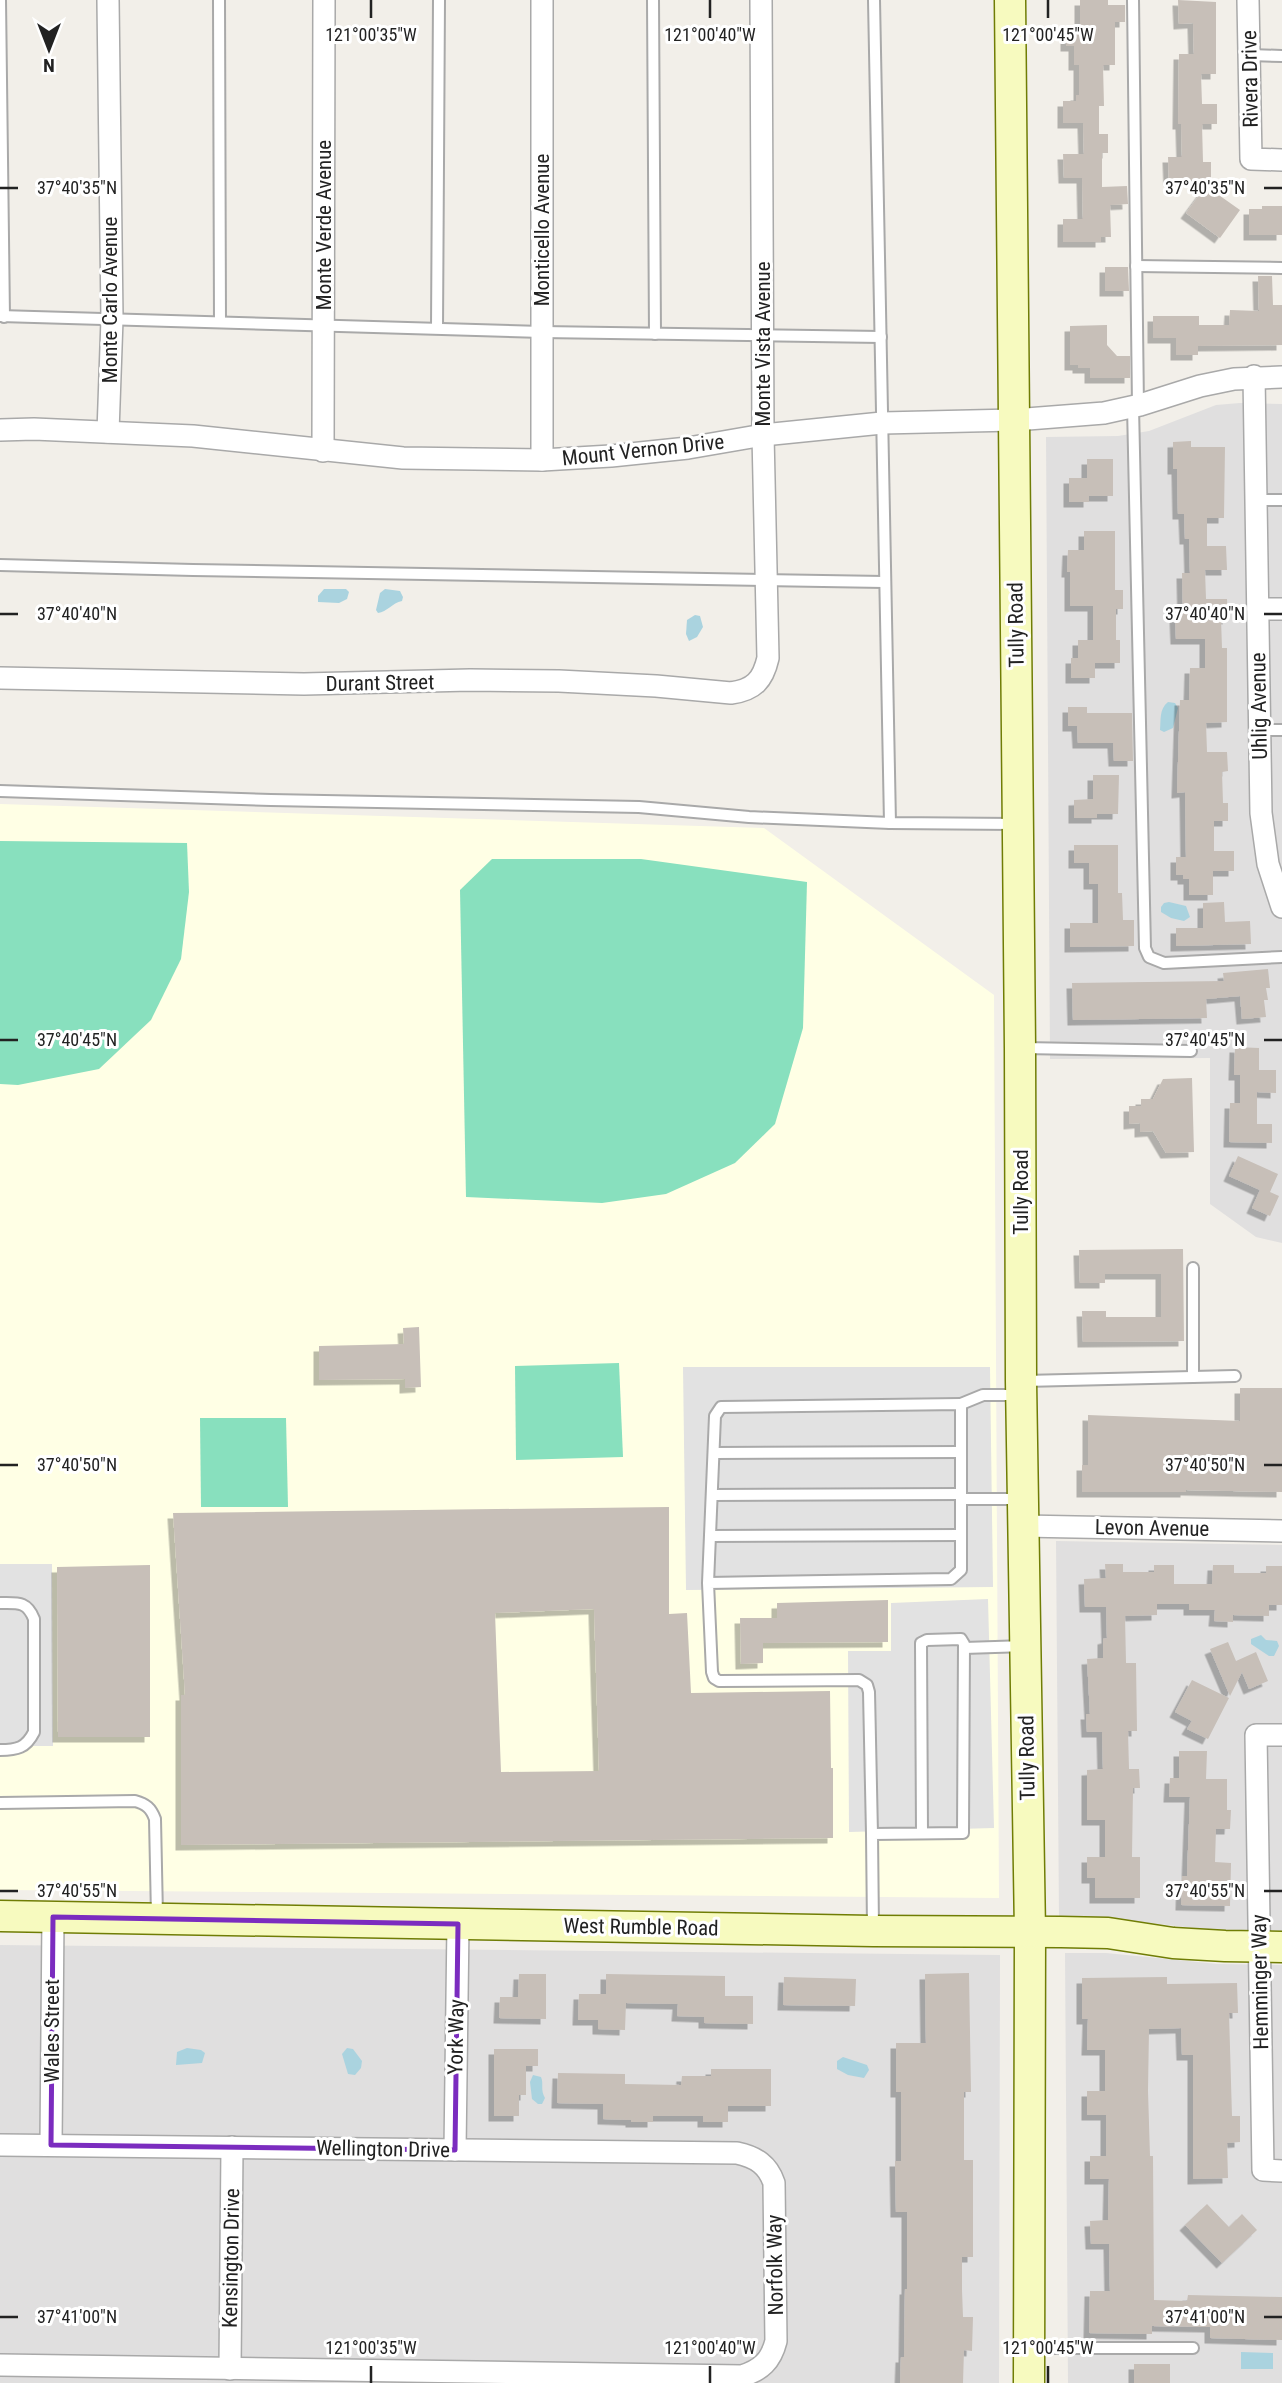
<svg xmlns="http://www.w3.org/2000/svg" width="1282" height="2383" viewBox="0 0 1282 2383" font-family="'Roboto Condensed',sans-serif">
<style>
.residential{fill:#e0dfdf}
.education{fill:#ffffe5}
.pitch{fill:#88e0be}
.parking{fill:#e2e2e2}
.water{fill:#aad3df}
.building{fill:#c7bfb8;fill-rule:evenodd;filter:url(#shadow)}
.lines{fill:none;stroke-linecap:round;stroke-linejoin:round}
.lane-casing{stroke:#a9a9a9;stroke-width:14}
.street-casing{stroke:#a9a9a9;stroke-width:24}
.secondary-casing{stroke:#707d05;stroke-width:33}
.lane{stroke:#fff;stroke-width:10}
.street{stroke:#fff;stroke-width:21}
.secondary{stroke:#f7fabf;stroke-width:30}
.marked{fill:none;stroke:#7b2cbf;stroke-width:5;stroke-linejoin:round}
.ticks{fill:none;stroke:#222;stroke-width:2.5}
.labels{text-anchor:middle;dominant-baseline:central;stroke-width:6;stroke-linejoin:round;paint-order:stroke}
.street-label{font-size:21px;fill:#222;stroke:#fff}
.ticks-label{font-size:18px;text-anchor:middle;fill:#222;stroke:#fff;stroke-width:6;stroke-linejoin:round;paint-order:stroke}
</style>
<defs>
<filter id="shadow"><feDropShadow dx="-5.5" dy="5.5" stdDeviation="0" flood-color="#0004"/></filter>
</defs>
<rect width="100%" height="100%" fill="#f2efe9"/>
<g class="residential">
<polygon points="1240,403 1282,404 1282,1243 1256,1237 1210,1204 1210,1058 1050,1059 1046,437 1118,436 1149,431 1216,405"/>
<polygon points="1056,1541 1282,1545 1282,1933 1231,1932 1113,1919 1059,1918"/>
<polygon points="0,1945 1000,1955 999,2383 0,2383"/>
<polygon points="1065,1953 1106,1953 1218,1964 1282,1965 1282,2383 1068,2383"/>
</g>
<polygon class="education" points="0,804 764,828 994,995 999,1898 0,1890"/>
<g class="pitch">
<polygon points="0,841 187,843 189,892 181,959 151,1020 99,1069 18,1085 0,1084"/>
<polygon points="492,859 641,859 807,882 803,1028 775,1124 735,1163 666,1194 602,1203 466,1197 460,890"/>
<polygon points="619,1363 623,1457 516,1460 515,1366"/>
<polygon points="200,1418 286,1418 288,1507 201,1507"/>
</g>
<g class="parking">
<polygon points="683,1367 990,1367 993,1587 686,1590"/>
<polygon points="0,1564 52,1564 53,1746 0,1746"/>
<polygon points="988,1599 994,1828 849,1832 848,1651 891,1651 891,1603"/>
</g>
<g class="water">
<polygon points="324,589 346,589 349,592 347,599 339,603 318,602 318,596"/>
<path d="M 385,589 L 400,591 L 403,597 L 402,601 C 392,603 387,612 378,613 L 376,610 L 380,593 Z"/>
<polygon points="695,615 700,616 703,627 697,637 689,641 686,634 687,620"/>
<path d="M 1168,702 L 1175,703 L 1178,708 L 1173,728 L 1164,732 L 1160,730 C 1161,720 1159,709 1168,702 Z"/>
<polygon points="1169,902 1186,906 1190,917 1184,921 1171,918 1161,912 1161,907 1164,903"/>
<polygon points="1261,1635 1266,1640 1277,1641 1279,1646 1274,1656 1269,1656 1251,1644 1251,1639"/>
<polygon points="187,2048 201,2050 205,2053 202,2063 176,2065 177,2052"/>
<polygon points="347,2048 353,2049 362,2061 361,2068 355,2075 348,2074 342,2054"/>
<polygon points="843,2057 867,2065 869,2070 864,2078 848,2075 837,2069 837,2061"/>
<path d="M 533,2075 L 541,2077 C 544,2084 540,2090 545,2098 L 542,2104 L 538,2104 L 532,2099 L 530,2082 Z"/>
<polygon points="1241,2352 1273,2353 1273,2369 1241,2369"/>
</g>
<g class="building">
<polygon points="1080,0 1108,0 1108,5 1125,5 1125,22 1115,22 1115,65 1103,65 1104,106 1099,106 1099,134 1108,134 1108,153 1102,153 1102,187 1127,186 1128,204 1110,205 1111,237 1101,237 1101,242 1063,242 1063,219 1083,219 1082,178 1064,178 1063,154 1084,154 1083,123 1063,123 1063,101 1076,101 1076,95 1079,95 1079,65 1074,65 1074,46 1066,46 1066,26 1080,26"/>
<polygon points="1178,0 1216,2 1216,74 1201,74 1202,104 1217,104 1217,124 1202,124 1203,162 1211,162 1211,179 1169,181 1168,157 1182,157 1181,124 1178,124 1179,54 1194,54 1193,23 1179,24"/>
<polygon points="1206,186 1240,210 1220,238 1186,213"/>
<polygon points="1262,206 1282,206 1282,235 1249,235 1249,209 1262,209"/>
<polygon points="1105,267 1128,267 1129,291 1105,291"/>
<polygon points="1258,276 1272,276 1273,305 1282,305 1282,345 1198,346 1198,355 1176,355 1176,338 1153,338 1153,316 1199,316 1199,325 1229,325 1230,310 1259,311"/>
<polygon points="1107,325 1107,345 1117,356 1130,356 1130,378 1090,378 1090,368 1078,368 1078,365 1070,365 1070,326"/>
<polygon points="1191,441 1191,447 1225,447 1224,518 1207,518 1207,546 1226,546 1227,570 1205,570 1206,599 1227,599 1228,619 1221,619 1222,648 1227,648 1227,722 1206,723 1207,752 1227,752 1228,771 1222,772 1223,803 1228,803 1228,821 1214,821 1214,851 1234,851 1234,871 1213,871 1213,895 1189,895 1189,879 1183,879 1183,875 1176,875 1176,857 1186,857 1185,792 1177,793 1180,700 1189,700 1190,668 1205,668 1205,639 1176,639 1175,615 1183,615 1182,573 1190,573 1189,539 1185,539 1184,514 1178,514 1177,469 1173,469 1173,442"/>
<polygon points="1087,459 1113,459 1113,496 1089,496 1089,502 1069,502 1069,478 1087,478"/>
<polygon points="1084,531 1115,531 1115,590 1123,590 1123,609 1116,609 1116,640 1120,640 1120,663 1095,663 1095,678 1071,678 1071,658 1078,658 1078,640 1093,640 1093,606 1070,606 1070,572 1067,572 1068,550 1084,550"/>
<polygon points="1068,707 1087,707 1087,713 1132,713 1133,761 1114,761 1113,743 1078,743 1077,726 1068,726"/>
<polygon points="1093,775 1119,775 1118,814 1097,814 1097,818 1074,818 1074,800 1093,799"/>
<polygon points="1074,845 1118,845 1118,893 1122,893 1123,920 1134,920 1134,946 1070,947 1070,923 1098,923 1098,884 1089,884 1089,863 1074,863"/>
<polygon points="1224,902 1225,922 1250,921 1251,944 1176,946 1176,928 1203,928 1203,903"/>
<polygon points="1268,969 1270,988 1266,988 1268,1000 1264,1000 1266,1017 1242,1019 1240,996 1206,999 1207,1018 1073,1020 1072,983 1224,981 1223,973"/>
<polygon points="1235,1047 1259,1048 1259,1070 1276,1070 1276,1093 1257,1092 1257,1124 1272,1124 1272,1143 1229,1142 1230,1103 1240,1103 1240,1075 1234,1075"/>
<polygon points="1192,1078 1194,1152 1166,1153 1153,1131 1140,1132 1140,1123 1129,1124 1129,1106 1141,1106 1141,1099 1153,1099 1163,1079"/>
<polygon points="1238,1156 1278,1174 1270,1192 1279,1196 1270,1216 1252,1208 1260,1190 1229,1176"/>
<polygon points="1183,1249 1184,1341 1083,1342 1082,1311 1106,1311 1106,1317 1161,1317 1161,1274 1105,1274 1105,1283 1080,1283 1079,1250"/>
<polygon points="419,1327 421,1387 405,1388 405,1379 319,1380 319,1346 404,1344 403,1328"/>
<polygon points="1240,1388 1282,1388 1282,1492 1186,1490 1186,1492 1082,1492 1082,1465 1088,1465 1088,1415 1240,1421"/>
<path d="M 669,1507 L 669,1614 L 687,1613 L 691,1693 L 830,1691 L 831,1768 L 833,1768 L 833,1838 L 181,1845 L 181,1695 L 185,1695 L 173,1513 ZM 594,1609 L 599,1771 L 501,1772 L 495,1613 Z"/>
<polygon points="1105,1564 1123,1564 1123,1572 1154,1572 1154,1565 1174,1565 1174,1584 1212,1584 1213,1565 1234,1565 1234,1573 1266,1573 1266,1566 1282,1566 1282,1605 1269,1605 1269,1616 1233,1615 1233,1622 1214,1621 1215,1610 1189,1610 1189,1604 1157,1604 1157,1615 1125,1616 1126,1663 1136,1663 1137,1731 1128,1731 1129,1769 1139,1769 1140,1788 1133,1788 1132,1857 1140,1857 1140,1898 1095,1898 1095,1878 1087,1878 1087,1857 1105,1857 1105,1820 1087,1820 1087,1770 1103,1769 1102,1732 1087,1732 1086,1714 1090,1714 1087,1659 1103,1658 1103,1639 1107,1638 1106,1607 1085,1607 1084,1579 1106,1578"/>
<polygon points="150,1565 150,1737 58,1737 57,1567"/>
<polygon points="888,1600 888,1642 763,1643 763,1663 741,1664 740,1618 777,1618 777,1603"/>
<polygon points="1228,1642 1236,1661 1256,1652 1268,1681 1249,1689 1242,1672 1230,1696 1210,1649"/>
<polygon points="1192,1680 1229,1698 1208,1739 1187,1729 1192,1721 1175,1712"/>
<polygon points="1179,1751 1207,1751 1206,1779 1227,1779 1227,1810 1231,1810 1230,1829 1216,1829 1215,1862 1231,1863 1230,1906 1181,1905 1182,1876 1187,1876 1190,1797 1169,1797 1170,1778 1179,1778"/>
<polygon points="969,1973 971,2092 964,2092 964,2160 973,2160 973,2257 962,2257 962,2290 963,2317 973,2317 972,2351 964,2350 963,2383 900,2383 901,2357 904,2357 905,2289 907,2289 907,2212 896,2212 895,2161 901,2161 901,2092 896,2092 896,2043 926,2043 925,1974"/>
<polygon points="519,1974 546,1974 546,2019 499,2018 500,1997 518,1997"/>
<polygon points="606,1974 725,1976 725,1996 753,1996 753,2024 704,2023 704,2017 677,2016 678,2004 626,2003 625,2030 598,2029 598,2020 578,2020 579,1994 606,1994"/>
<polygon points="784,1977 856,1979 855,2006 783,2005"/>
<polygon points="1167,1977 1167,1984 1237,1983 1238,2013 1229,2013 1232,2116 1240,2116 1240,2142 1227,2143 1228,2178 1193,2179 1193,2055 1182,2055 1181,2028 1149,2029 1148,2091 1150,2156 1153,2156 1154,2300 1187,2301 1188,2295 1282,2297 1282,2340 1210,2338 1210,2327 1152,2326 1152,2334 1089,2333 1090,2291 1110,2291 1109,2244 1091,2244 1090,2221 1108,2220 1109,2179 1090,2179 1090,2156 1106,2156 1106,2115 1087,2115 1087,2091 1105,2091 1105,2050 1087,2050 1088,2019 1082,2019 1082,1978"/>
<polygon points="494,2049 538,2049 538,2066 526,2066 526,2095 519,2095 519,2116 494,2116"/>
<polygon points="711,2069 771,2069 771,2106 728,2106 728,2122 703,2122 703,2116 653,2116 653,2122 631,2122 631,2120 603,2119 603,2104 557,2103 558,2073 625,2074 625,2084 681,2085 682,2076 711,2076"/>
<polygon points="1207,2204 1229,2227 1242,2214 1257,2230 1222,2263 1185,2225"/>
<rect x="1134" y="2364" width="36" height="19"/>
</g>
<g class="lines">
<defs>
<g id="lane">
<polyline points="0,0 4,317"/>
<polyline points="219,0 220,322"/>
<polyline points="653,0 655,334"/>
<polyline points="874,0 890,823"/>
<polyline points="1133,0 1138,406"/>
<polyline points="1250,55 1282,56"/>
<polyline points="1136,266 1282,268"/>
<polyline points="0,316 542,332 881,337"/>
<polyline points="437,328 439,0"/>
<polyline points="1133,407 1145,948 1149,957 1164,963 1282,957"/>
<polyline points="1256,500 1282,500"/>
<polyline points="0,565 193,570 884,582"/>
<polyline points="1260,730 1282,730"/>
<polyline points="0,791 271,800 639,807 749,817 890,823 1015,824"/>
<polyline points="1023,1048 1191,1051"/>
<polyline points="1193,1268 1193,1377"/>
<polyline points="1024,1381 1235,1376"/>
<polyline points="961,1404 983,1395 1018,1395"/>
<polyline points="714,1453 961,1452"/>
<polyline points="712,1495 961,1494"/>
<polyline points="961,1499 1020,1499"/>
<polyline points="710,1536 961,1535"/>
<polyline points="708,1583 951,1579 961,1570 961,1404 721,1407 715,1416 708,1583 712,1672 714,1678 719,1681 859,1680 867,1685 869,1692 872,1834"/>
<path d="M 0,1603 C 18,1603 27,1601 34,1619 L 34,1732 C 26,1748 17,1750 0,1750"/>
<polyline points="964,1648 1024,1646"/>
<path d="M 0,1803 L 135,1801 C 146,1804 151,1808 155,1819 L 157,1916"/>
<polyline points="873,1928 872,1834 963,1833 964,1644 961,1639 927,1640 921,1643 922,1833"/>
<polyline points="1032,2348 1193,2348"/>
</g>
<g id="street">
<polyline points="542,0 542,460"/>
<polyline points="1248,0 1251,159 1282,160"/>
<polyline points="1254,376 1261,813 1268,864 1282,907"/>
<polyline points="0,430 34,429 193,436 403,458 542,460 611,456 688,448 763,435 882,423 1014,420 1104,413 1140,405 1200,386 1234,379 1282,377"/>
<polyline points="108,432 112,319 108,0"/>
<polyline points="323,451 324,0"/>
<polyline points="1258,609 1282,609"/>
<path d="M 0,678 L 304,684 L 470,680 L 559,681 L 656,686 L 731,693 C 754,690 763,680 768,658 L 763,435 L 761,0"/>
<polyline points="1023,1526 1282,1531"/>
<polyline points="1282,1735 1256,1735 1263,2170 1282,2171"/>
<path d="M 0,2145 L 737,2153 C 756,2157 768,2165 774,2183 L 776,2341 C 771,2361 761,2370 742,2376 L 0,2365"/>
<polyline points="51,2145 53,1917"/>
<polyline points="455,2150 458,1924"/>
<polyline points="230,2369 232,2147"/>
</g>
<g id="secondary">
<polyline points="1010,0 1020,1048 1021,1381 1030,1932 1029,2383"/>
<polyline points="0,1916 873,1931 1061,1932 1108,1933 1173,1943 1225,1946 1282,1947"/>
</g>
</defs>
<use href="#lane" class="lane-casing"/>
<use href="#street" class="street-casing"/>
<use href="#secondary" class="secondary-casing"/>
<use href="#lane" class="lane"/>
<use href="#street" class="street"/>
<use href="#secondary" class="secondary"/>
</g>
<path class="marked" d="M 53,1917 L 458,1924 L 455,2150 L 51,2145 Z"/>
<path class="ticks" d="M 371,0 L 371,18M 710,0 L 710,18M 1048,0 L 1048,18M 0,188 L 18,188M 1264,188 L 1282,188M 0,614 L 18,614M 1264,614 L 1282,614M 0,1040 L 18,1040M 1264,1040 L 1282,1040M 0,1465 L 18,1465M 1264,1465 L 1282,1465M 0,1891 L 18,1891M 1264,1891 L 1282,1891M 0,2317 L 18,2317M 1264,2317 L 1282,2317M 371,2366 L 371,2383M 710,2366 L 710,2383M 1048,2366 L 1048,2383"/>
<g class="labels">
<g class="street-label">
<text transform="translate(1250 79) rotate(-91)">Rivera Drive</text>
<text transform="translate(324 225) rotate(-90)">Monte Verde Avenue</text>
<text transform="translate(542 230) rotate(-90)">Monticello Avenue</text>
<text transform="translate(110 300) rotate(-90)">Monte Carlo Avenue</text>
<text transform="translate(763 344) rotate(-90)">Monte Vista Avenue</text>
<text transform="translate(643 450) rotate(-6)">Mount Vernon Drive</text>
<text transform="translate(1016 625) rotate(-91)">Tully Road</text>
<text transform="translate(380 683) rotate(-1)">Durant Street</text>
<text transform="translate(1259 706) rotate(-91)">Uhlig Avenue</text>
<text transform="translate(1021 1192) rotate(-90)">Tully Road</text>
<text transform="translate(1152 1528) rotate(1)">Levon Avenue</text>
<text transform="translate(1027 1758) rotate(-91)">Tully Road</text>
<text transform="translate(641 1927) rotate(1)">West Rumble Road</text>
<text transform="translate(1260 1982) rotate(-91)">Hemminger Way</text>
<text transform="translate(52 2031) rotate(-90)">Wales Street</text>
<text transform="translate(456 2037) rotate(-89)">York Way</text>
<text transform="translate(383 2149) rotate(1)">Wellington Drive</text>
<text transform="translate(231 2258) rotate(-89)">Kensington Drive</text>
<text transform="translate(775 2265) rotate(-91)">Norfolk Way</text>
</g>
</g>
<g class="ticks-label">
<text x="371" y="41">121°00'35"W</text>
<text x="710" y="41">121°00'40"W</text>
<text x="1048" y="41">121°00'45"W</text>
<text x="1205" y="194">37°40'35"N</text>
<text x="77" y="194">37°40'35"N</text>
<text x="1205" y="620">37°40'40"N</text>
<text x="77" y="620">37°40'40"N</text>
<text x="77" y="1046">37°40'45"N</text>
<text x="1205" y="1046">37°40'45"N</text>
<text x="77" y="1471">37°40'50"N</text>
<text x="1205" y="1471">37°40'50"N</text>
<text x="1205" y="1897">37°40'55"N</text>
<text x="77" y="1897">37°40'55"N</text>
<text x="1205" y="2323">37°41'00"N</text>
<text x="77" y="2323">37°41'00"N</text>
<text x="371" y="2354">121°00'35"W</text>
<text x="710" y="2354">121°00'40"W</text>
<text x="1048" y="2354">121°00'45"W</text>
</g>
<g transform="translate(49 49) rotate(180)" stroke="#ffffff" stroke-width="5" paint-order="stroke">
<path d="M0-5L12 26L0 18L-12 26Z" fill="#222222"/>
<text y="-10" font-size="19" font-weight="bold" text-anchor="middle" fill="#222222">N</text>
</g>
</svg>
